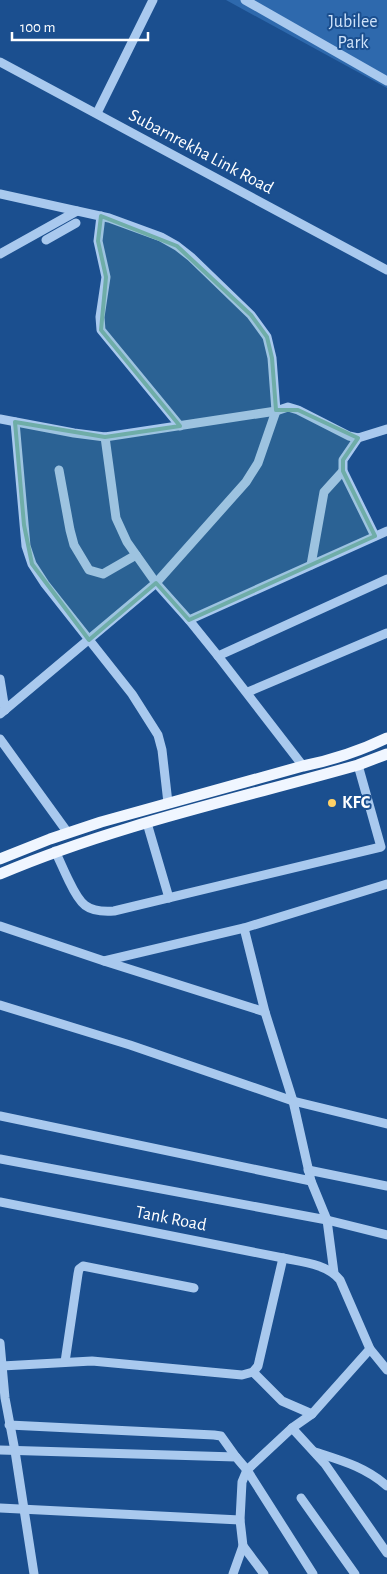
<svg xmlns="http://www.w3.org/2000/svg" width="387" height="1574" viewBox="0 0 387 1574" font-family="'Alegreya Sans',sans-serif">
<style>
.green{fill:#2e69ad}
.lines{fill:none;stroke-linecap:round;stroke-linejoin:round}
.minor{stroke:#a9c9ee;stroke-width:9}
.major{stroke:#f0f6ff;stroke-width:11}
.marked{fill:#6fada8;fill-opacity:0.2;stroke:#6fada8;stroke-width:4;stroke-linejoin:round}
.poi-dot{fill:#ffd166;stroke:#1b4f8f;stroke-width:2}
.labels{text-anchor:middle;dominant-baseline:central;stroke-width:4;stroke-linejoin:round;paint-order:stroke}
.park-label{font-size:18px;fill:#cfe3fa;stroke:#1b4f8f}
.street-label{font-size:18px;fill:#fff;stroke:#1b4f8f}
.poi-label{font-size:18px;font-weight:bold;fill:#fff;stroke:#1b4f8f;text-anchor:start}
</style>
<rect width="100%" height="100%" fill="#1b4f8f"/>
<polygon class="green" points="226,0 387,0 387,88"/>
<g class="lines">
<g class="minor">
<polyline points="245,0 387,81"/>
<polyline points="0,62 387,270"/>
<polyline points="97,113 153,0"/>
<polyline points="0,194 109,218 161,237 177,246 191,257 251,315 267,337 272,358 276,411 258,463 246,482 156,583 0,714"/>
<polyline points="101,216 98,241 106,277 100,317 101,330 180,426"/>
<polyline points="46,240 76,223"/>
<polyline points="0,254 77,211"/>
<polyline points="0,419 74,433 105,437 276,411 288,407 298,410 349,436 358,438 387,429"/>
<polyline points="15,422 26,546 32,564 45,584 132,694 158,735 162,750 168,803"/>
<polyline points="105,437 116,518 127,542 156,583 189,620 218,656 303,766"/>
<polyline points="358,438 343,460 343,471 375,536"/>
<polyline points="59,470 70,530 74,545 89,570 103,574 136,555"/>
<polyline points="311,565 324,492 343,471"/>
<polyline points="189,620 387,531"/>
<polyline points="218,656 387,579"/>
<polyline points="0,679 5,710"/>
<polyline points="248,692 387,633"/>
<polyline points="0,739 68,833"/>
<polyline points="147,823 169,898"/>
<path d="M 55,851 C 60,861 64,871 69,881 C 80,904 86,913 114,911 L 381,847 L 358,765"/>
<polyline points="0,926 104,961 265,1012"/>
<polyline points="244,928 265,1012 293,1101 311,1181 327,1220 334,1273"/>
<polyline points="104,961 244,928 387,884"/>
<polyline points="0,1005 130,1045 293,1101 387,1124"/>
<polyline points="0,1116 311,1181"/>
<polyline points="0,1159 327,1220 387,1235"/>
<polyline points="308,1170 387,1186"/>
<path d="M 0,1202 L 283,1258 C 302,1262 327,1264 340,1280 L 370,1349 L 387,1370"/>
<polyline points="0,1343 5,1398 15,1451 34,1574"/>
<polyline points="65,1362 78,1274 79,1269 83,1266 194,1288"/>
<polyline points="2,1366 92,1361 242,1375 253,1372 258,1366 283,1258"/>
<polyline points="253,1372 282,1401 312,1414"/>
<polyline points="9,1425 214,1435 221,1436 236,1457"/>
<polyline points="292,1428 325,1464 387,1553"/>
<polyline points="0,1450 236,1457 247,1470 313,1574"/>
<path d="M 315,1452 C 343,1461 365,1467 387,1486"/>
<polyline points="301,1498 355,1574"/>
<polyline points="0,1508 240,1520"/>
<polyline points="243,1546 264,1574"/>
<polyline points="233,1574 243,1546 240,1520 242,1482 247,1470 292,1428 312,1414 370,1349"/>
</g>
<g class="major">
<path d="M 0,859 L 50,839 L 101,822 L 303,766 C 333,760 360,751 387,738"/>
<path d="M 0,874 C 115,825 238,799 358,765 L 387,754"/>
</g>
</g>
<path class="marked" d="M 101,216 L 177,246 L 251,315 L 267,337 L 272,358 L 276,410 L 298,410 L 358,438 L 343,460 L 343,471 L 375,536 L 189,620 L 156,583 L 89,640 L 32,564 L 24,525 L 15,422 L 105,437 L 180,426 L 101,330 L 106,277 L 98,241 Z"/>
<circle class="poi-dot" cx="332" cy="803" r="5"/>
<g class="labels">
<g class="park-label">
<text x="353" y="22">Jubilee<tspan x="353" dy="21">Park</tspan></text>
</g>
<g class="street-label">
<text transform="translate(201 152) rotate(28)">Subarnrekha Link Road</text>
<text transform="translate(171 1219) rotate(11)">Tank Road</text>
</g>
<g class="poi-label">
<text x="342" y="803">KFC</text>
</g>
</g>
<path d="M12 32v8h136v-8" fill="none" stroke="#ffffff" stroke-width="2.5"/>
<text x="20" y="32" font-size="15" fill="#ffffff" stroke="#1b4f8f" stroke-width="4" paint-order="stroke">100 m</text>
</svg>
